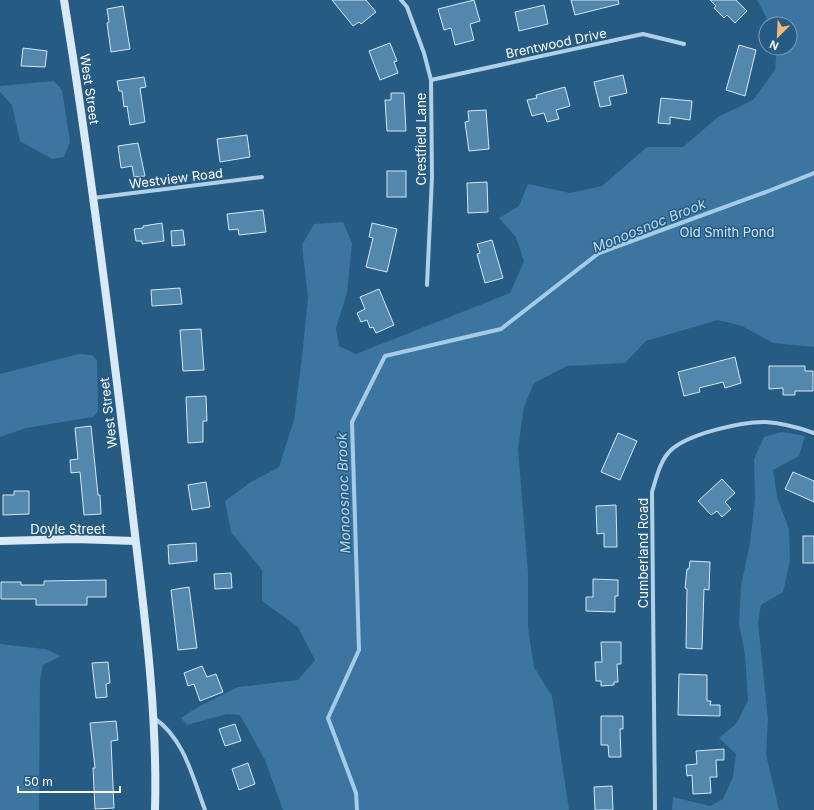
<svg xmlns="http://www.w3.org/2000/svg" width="814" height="810" viewBox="0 0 814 810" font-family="Inter,sans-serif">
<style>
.green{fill:#3b75a0}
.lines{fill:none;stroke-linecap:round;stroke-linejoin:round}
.stream{stroke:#a4cce7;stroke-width:4}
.building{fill:#5387ac;stroke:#d3e7f6}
.street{stroke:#afd0e7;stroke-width:4}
.secondary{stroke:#d9e9f6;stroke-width:8}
.labels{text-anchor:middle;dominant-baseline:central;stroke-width:3;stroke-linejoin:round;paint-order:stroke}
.street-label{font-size:13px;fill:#fff;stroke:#265b83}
.park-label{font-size:13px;fill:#d3e7f6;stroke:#265b83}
.water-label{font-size:14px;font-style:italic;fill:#bbd9ee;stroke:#265b83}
</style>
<rect width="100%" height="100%" fill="#265b83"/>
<g class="green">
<polygon points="757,0 814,0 814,347 773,343 742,326 718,320 646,341 625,363 567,366 534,383 524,407 518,449 528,572 528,627 534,667 552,696 569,810 283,810 265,760 240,715 227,714 187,725 181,718 198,707 238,687 298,680 315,660 298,627 262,601 262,570 231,532 225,501 251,482 279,467 294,420 302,357 308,298 302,245 314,224 343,222 352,243 347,293 336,328 339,346 356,354 510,293 524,261 516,237 499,218 519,206 528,184 570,193 602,186 647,147 683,147 718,117 753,100 775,70 777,48 790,48 790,24 770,24"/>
<polygon points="54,81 62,90 70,142 64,157 52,159 20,141 12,105 0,92 0,86"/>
<polygon points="79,354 92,355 97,360 98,411 93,417 26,428 0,437 0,374"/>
<polygon points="782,432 805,436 799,456 773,470 777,497 789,529 790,561 783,592 761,605 758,623 768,719 766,754 779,810 672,810 673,797 710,806 723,799 733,777 736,754 719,738 736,724 748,701 745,654 739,624 741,586 750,543 755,499 754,459 764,437"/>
<polygon points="0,644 45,649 61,656 43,665 40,680 39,810 0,810"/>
</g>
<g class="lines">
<polyline class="stream" points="357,810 356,793 328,718 359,650 352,422 385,356 501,329 599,253 766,192 814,173"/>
</g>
<g class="building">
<polygon points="332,0 366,0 376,12 361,24 359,22 353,26"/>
<polygon points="474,0 480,21 470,24 474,40 455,45 451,28 444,30 438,9"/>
<polygon points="571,0 618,0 619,4 575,15"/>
<polygon points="710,0 736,0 747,11 735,23 727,15 724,18 714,8 716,6"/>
<polygon points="544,5 548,24 519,31 515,12"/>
<polygon points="123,6 130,49 111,52 107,23 109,22 107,9"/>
<polygon points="390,43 397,61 394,62 398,73 380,80 369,51"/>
<polygon points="739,45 756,50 745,96 726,90"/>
<polygon points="23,48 47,51 45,67 21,66"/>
<polygon points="623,75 627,93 609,97 611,105 600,107 594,82"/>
<polygon points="144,77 146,87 140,88 145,122 130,125 127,106 124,107 122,91 119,91 117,81"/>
<polygon points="565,87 570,106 556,110 559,119 547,122 544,113 532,116 527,100 537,98 536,95"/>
<polygon points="391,93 404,93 406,131 387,131 385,100 391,100"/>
<polygon points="661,98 692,101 690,120 670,117 670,124 658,123"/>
<polygon points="486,110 489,149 469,151 465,122 469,121 468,111"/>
<polygon points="247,135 250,157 220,162 217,139"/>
<polygon points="138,143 145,176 134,177 132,166 121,168 118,146"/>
<rect x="387" y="171" width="19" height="26"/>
<polygon points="487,182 488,212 468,213 467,183"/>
<polygon points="263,210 266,232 239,235 238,229 229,230 227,214"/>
<polygon points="162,223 164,241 142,244 142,241 136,241 134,229 143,228 143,226"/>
<polygon points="372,223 397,229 387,272 366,267 373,238 369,237"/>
<polygon points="183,230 185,245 172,246 171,231"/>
<polygon points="492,240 503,278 485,283 477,254 480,253 477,244"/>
<polygon points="180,288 182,304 152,306 151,290"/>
<polygon points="379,289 394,325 376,333 373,327 370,328 367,320 361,322 357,313 365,309 360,297"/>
<polygon points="201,329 204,370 183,371 180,330"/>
<polygon points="735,357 741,383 725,388 723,382 699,388 700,392 684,396 678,372"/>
<polygon points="769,366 805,366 805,371 813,371 813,391 795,391 795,395 783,395 783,388 769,389"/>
<polygon points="206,396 207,421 203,421 203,442 188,443 186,397"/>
<polygon points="91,426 98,495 100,495 101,514 84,515 80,472 71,473 70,460 78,459 75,428"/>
<polygon points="618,433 637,441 620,480 601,472"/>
<polygon points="793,472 814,481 814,502 785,489"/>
<polygon points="722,479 735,493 725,502 731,509 722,517 717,511 711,515 698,501"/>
<polygon points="206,482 210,507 192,510 188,485"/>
<polygon points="14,491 29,491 29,514 3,515 3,495 14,495"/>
<polygon points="616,505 617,547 604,547 604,533 597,534 596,506"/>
<rect x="803" y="536" width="11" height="27"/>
<polygon points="196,543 197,561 169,564 168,545"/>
<polygon points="690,561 710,562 709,590 704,589 702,649 686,648 687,589 685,588 687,569 689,569"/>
<polygon points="231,573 232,588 215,589 214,574"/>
<polygon points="593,579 618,580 618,596 615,596 615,612 586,611 586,597 593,597"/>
<polygon points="106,580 106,597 87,597 87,605 36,605 36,599 1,599 1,582 21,582 21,585 44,585 44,581"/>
<polygon points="189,587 197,648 178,650 171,590"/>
<polygon points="601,642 621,642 621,664 617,664 618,682 614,682 614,685 601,686 601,681 596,681 595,662 602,662"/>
<polygon points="108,662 110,683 106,684 107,697 96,698 92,663"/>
<polygon points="202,666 207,677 216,674 223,692 200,701 194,684 188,686 184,673"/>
<polygon points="679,674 707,675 707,701 711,701 710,705 720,705 720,716 678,715"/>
<polygon points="601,716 623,716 623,729 620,729 621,757 609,757 608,745 601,745"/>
<polygon points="116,721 118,740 111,741 114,808 95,809 93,768 95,768 90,723"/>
<polygon points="235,724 241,741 225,746 219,729"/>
<polygon points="724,749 724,760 716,760 717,777 710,777 711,793 693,794 692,775 687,776 686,765 697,764 696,751"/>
<polygon points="248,763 255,784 239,790 232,769"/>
<polygon points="612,786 613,810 595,810 594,787"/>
</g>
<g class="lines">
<g class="street">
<polyline points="401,0 407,7 424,53 431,80 432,177 427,285"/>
<polyline points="431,80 643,34 684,44"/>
<polyline points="93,198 262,177"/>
<path d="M 154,718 C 184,738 193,778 205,810"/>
<path d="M 655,810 L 652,492 C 656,479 660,460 671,450 C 690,433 741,422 766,422 C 781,423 800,428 814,433"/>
</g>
<g class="secondary">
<path d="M 64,0 C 90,160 110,322 129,483 C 141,591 158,701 155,810"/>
<polyline points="0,541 75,539 135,541"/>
</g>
</g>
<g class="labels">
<g class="street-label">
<text transform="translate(556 43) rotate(-12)">Brentwood Drive</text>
<text transform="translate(90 89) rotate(82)">West Street</text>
<text transform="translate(421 139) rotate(-90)">Crestfield Lane</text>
<text transform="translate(176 178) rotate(-7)">Westview Road</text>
<text transform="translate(108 413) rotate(-97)">West Street</text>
<text x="68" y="529">Doyle Street</text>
<text transform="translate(643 553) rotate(-90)">Cumberland Road</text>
</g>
<g class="park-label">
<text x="727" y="232">Old Smith Pond</text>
</g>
<g class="water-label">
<text transform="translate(649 225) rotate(-22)">Monoosnoc Brook</text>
<text transform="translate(343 493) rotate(-92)">Monoosnoc Brook</text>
</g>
</g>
<g transform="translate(778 36) rotate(204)"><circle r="19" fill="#265b83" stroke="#7d9db5"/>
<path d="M0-3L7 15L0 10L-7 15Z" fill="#efbc75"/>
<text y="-6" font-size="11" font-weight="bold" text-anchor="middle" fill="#ffffff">N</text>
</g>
<path d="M18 786v6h102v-6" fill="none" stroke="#ffffff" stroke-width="2"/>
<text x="24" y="786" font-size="12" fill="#ffffff" stroke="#265b83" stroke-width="3" paint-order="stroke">50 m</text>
</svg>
